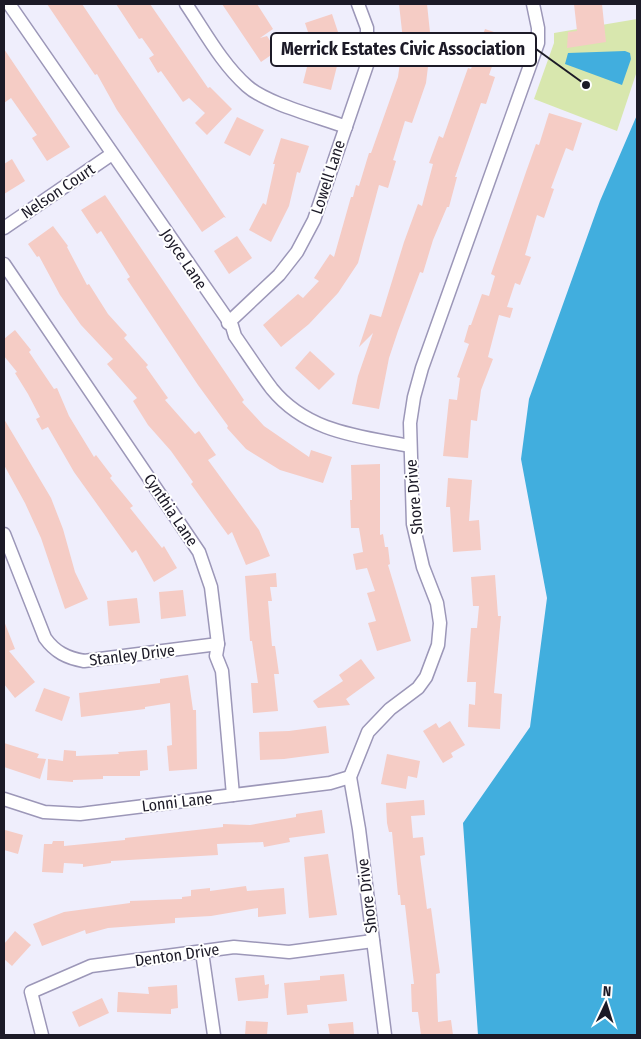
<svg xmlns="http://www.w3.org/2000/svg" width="641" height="1039" viewBox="0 0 641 1039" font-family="'Fira Sans Condensed',sans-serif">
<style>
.green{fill:#d8e7ae}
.water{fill:#41aede}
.building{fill:#f5ccc5}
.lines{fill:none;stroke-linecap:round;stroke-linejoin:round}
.minor-casing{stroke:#9c97b8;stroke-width:15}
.minor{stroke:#fff;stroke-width:12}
.labels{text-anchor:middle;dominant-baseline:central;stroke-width:4;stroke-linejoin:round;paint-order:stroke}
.street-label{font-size:16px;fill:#1c1a27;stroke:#fff}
.leader{fill:none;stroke:#1c1a27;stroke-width:2}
.callout-dot{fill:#1c1a27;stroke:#fff;stroke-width:2}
.callout{fill:#fff;stroke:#1c1a27;stroke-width:2}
.callout-label{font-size:18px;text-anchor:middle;font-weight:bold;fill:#1c1a27}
</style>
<rect width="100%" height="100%" fill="#efeefc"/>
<polygon class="green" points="637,19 637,71 617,131 534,99 554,43 554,33"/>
<g class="water">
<polygon points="625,51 630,53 631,59 622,85 565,64 568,53"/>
<polygon points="637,115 637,1035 478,1035 463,823 530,727 547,598 521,459 529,399 600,201"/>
</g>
<g class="building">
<polygon points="47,4 82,4 226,218 224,217 202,232 117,110 97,74 95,75"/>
<polygon points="116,4 150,4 208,88 210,87 232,109 207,135 195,123 205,113 189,98 183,102 161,71 158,73 149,58 154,55 142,38 139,39"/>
<polygon points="222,4 257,4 273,29 260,38 267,36 277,51 261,62"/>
<polygon points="399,4 427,4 431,42 426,83 412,123 405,121 393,160 396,161 388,188 379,185 358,263 338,293 309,324 281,347 263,325 298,294 303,298 319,281 314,278 330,254 334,257 351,197 353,197 356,185 359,186 369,153 371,153 398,77 403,40"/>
<polygon points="574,4 602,4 606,42 567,48 568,32 577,31"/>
<polygon points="332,14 341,41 314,50 305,23"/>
<polygon points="485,29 503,35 489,75 495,77 486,104 481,103 455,177 457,177 449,207 447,207 433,240 423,273 420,272 398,331 389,358 379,409 352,404 358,376 373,333 359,347 370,314 381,317 404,242 418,204 422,206 433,164 429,163 439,136 443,138 468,68 471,69"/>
<polygon points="4,49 70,147 47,161 32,138 37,135 11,98 4,103"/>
<polygon points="310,55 338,62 331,90 303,83"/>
<polygon points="549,113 582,123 573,151 566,148 551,188 554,189 544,218 537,215 525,255 531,257 520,285 515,283 507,307 513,308 510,318 499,315 488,357 493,359 481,390 477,421 471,420 468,458 443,456 449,399 457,400 460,378 457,377 469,344 464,342 469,325 471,325 482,294 489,296 495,276 491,274 526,172 536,144 539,145"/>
<polygon points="237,117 264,130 250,156 224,143"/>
<polygon points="281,138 309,146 300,173 297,172 289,206 271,242 249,230 263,203 266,205 275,164 273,164"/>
<polygon points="12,159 25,181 4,194 4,164"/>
<polygon points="105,195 244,400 242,402 264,426 309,457 311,450 332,457 323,483 280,470 246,449 227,428 228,426 198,385 127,279 130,277 101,231 97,234 81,210"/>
<polygon points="53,226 68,246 67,247 87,285 89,284 108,314 127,335 124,338 148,365 146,367 168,398 165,400 195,434 199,431 216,455 208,460 259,530 270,556 246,565 232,532 228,535 191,484 193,482 171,451 148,425 133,401 137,398 107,364 113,359 81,325 60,295 39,256 37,257 28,244"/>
<polygon points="237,236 252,258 229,274 214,251"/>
<polygon points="15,330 31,350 29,352 54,389 57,388 69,416 94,457 96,455 112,476 110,478 133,506 130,508 162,548 164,546 177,568 154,582 136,550 132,553 74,472 48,427 42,430 36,419 40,417 28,394 15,373 17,372 4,356 4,339"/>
<polygon points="310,351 335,374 319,390 295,368"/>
<polygon points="4,419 51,498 63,529 75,572 88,599 65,609 41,538 25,503 4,465"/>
<polygon points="380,464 380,535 383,534 385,547 388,547 390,564 388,565 411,641 377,651 368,623 376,621 367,593 375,591 367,568 356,570 353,554 363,552 359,528 351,528 350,500 352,500 351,465"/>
<polygon points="448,478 472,480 469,521 479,520 481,550 453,552 450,507 446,507"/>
<polygon points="276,573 277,587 270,587 272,601 268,601 272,646 275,646 279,674 274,674 278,711 253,713 251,683 258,683 252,641 250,641 245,576"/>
<polygon points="495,575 498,616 501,616 494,693 502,694 500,729 468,727 469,704 475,705 476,682 467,682 471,628 477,628 479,606 473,606 471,577"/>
<polygon points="183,590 186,616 161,619 159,592"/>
<polygon points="137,598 140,623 109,626 107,601"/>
<polygon points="4,621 15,649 9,651 35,682 15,698 4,684"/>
<polygon points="361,659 375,678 346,699 350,705 318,708 313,701 343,681 339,675"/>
<polygon points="188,675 193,710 196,710 197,769 169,771 167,746 172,745 170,703 145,707 145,709 81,717 79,693 160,683 160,679"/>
<polygon points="44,688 70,697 62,721 35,711"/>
<polygon points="450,721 465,745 451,753 453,757 443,763 423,731 436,723 439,728"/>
<polygon points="326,726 329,753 284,759 260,760 259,732 289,731"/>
<polygon points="4,743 39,754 37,758 46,759 40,779 4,767"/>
<polygon points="64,750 76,751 76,756 119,754 118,752 147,750 148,770 140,771 140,776 103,776 103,779 73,780 73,782 47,780 48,759 63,761"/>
<polygon points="387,754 420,761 417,778 408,776 406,789 381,784"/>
<polygon points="424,800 425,815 411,816 413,838 423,837 425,855 420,856 427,909 431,908 440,973 436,974 438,1022 451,1020 453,1035 421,1035 418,1012 412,1012 411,984 414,984 405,905 401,905 400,895 398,895 392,832 389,832 387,823 386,803"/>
<polygon points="322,810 325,833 289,838 290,842 264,847 263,842 217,844 218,855 111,861 111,863 83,867 83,864 64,863 63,873 42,872 44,844 52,844 53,841 64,841 64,846 125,840 125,838 223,827 223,824 250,825 296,817 296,814"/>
<polygon points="5,830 23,835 18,854 4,850"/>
<polygon points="328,854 337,915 309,918 304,857"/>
<polygon points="246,886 247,891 284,888 286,914 258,917 258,908 211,916 175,918 175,923 108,928 86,934 85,930 42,946 33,924 64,912 130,903 130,901 182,899 182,897 191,896 191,890 210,888 210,891"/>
<polygon points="15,931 31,945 12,966 4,959 4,944"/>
<polygon points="344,974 347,1001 307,1005 308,1013 287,1015 284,983 320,980 320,976"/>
<polygon points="264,975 265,985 269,984 268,998 238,1001 235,978"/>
<polygon points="177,985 178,1008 171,1009 171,1014 117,1012 118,992 149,994 148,987"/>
<polygon points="102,998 109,1013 79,1027 72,1012"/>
<polygon points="246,1021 268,1022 267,1035 245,1035"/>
<polygon points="353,1022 354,1035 330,1035 328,1024"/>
</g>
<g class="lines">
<defs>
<g id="minor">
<path d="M 9,4 L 232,326 L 235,336 C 247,353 259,372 272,389 C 307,432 358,436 409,446"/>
<path d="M 186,4 C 205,32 222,64 247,86 C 267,104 320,117 346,127"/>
<polyline points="4,228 112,154"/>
<polyline points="4,264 199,552 211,587 218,644 216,656 222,671 233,795"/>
<polyline points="228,323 279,275 297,252 314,220 367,65 367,28 358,4"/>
<path d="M 4,534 L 45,638 C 55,652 67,658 84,661 L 218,644"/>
<polyline points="4,799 44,812 80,814 330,783 350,777"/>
<polyline points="202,952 214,1035"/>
<polyline points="42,1035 31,992 91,966 234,947 289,952 373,941"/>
<polyline points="385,1035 359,829 350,777 368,732 390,709 418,688 426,677 438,645 440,623 437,603 423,567 413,524 410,423 414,397 422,368 538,43 538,28 533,4"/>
</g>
</defs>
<use href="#minor" class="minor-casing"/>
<use href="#minor" class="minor"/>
</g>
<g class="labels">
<g class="street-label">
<text transform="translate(328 177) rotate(-72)">Lowell Lane</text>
<text transform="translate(58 191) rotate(-34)">Nelson Court</text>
<text transform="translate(184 259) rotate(56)">Joyce Lane</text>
<text transform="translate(414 497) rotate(-95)">Shore Drive</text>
<text transform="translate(171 510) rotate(56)">Cynthia Lane</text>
<text transform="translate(132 655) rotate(-7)">Stanley Drive</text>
<text transform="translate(177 802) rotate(-7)">Lonni Lane</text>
<text transform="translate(367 896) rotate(-97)">Shore Drive</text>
<text transform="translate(177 955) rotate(-8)">Denton Drive</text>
</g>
</g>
<path class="leader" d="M586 85L536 49"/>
<circle class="callout-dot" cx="586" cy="85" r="5"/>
<rect class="callout" x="271" y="33" width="265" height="33" rx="5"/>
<g class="callout-label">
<text x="403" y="55">Merrick Estates Civic Association</text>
</g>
<rect width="641" height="1039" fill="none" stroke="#1c1a27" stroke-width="10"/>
<g transform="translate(606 1004) rotate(4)" stroke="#ffffff" stroke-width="4" paint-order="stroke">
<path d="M0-4L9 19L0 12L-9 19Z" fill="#1c1a27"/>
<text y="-8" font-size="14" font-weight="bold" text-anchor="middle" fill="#1c1a27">N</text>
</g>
</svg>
